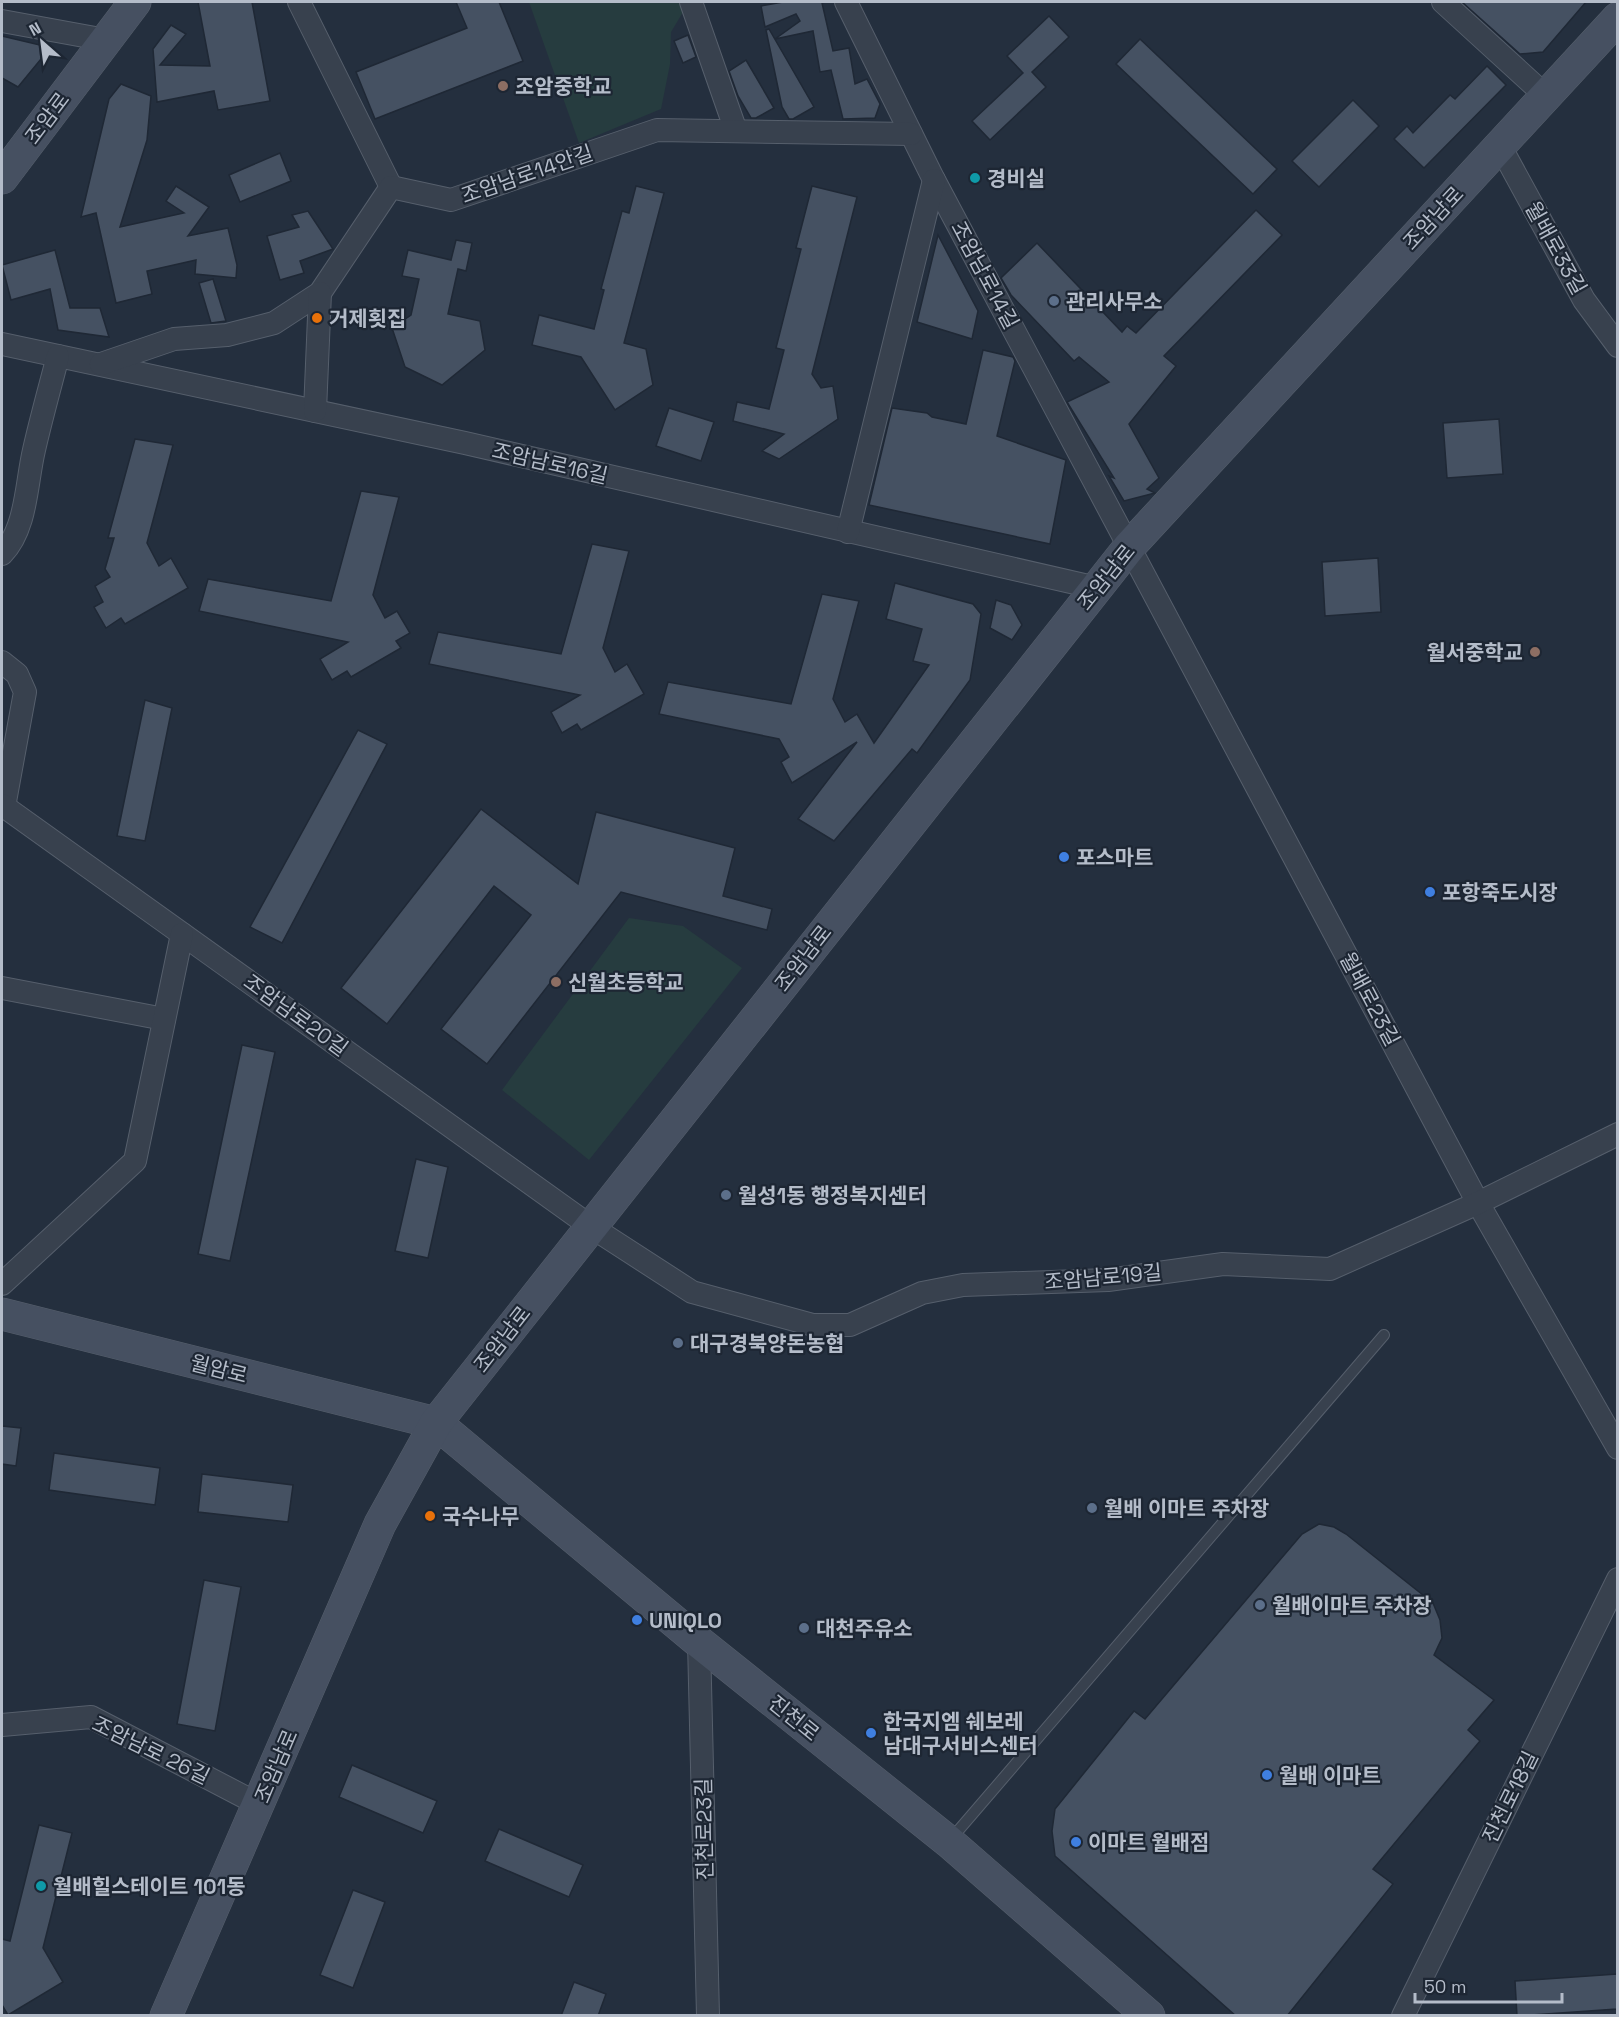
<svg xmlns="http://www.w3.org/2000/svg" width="1619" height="2017" viewBox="0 0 1619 2017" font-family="'Space Grotesk','Noto Sans KR',sans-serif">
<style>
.green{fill:#263c3f}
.building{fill:#455162;stroke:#1f2835;stroke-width:1.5}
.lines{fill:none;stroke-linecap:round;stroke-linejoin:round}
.service-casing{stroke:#565f6c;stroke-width:12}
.minor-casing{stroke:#565f6c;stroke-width:24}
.secondary-casing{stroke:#565f6c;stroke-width:33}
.service{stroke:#38414e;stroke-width:10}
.minor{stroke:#38414e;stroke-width:22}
.secondary{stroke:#465061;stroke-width:32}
.education-dot{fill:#8d6e63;stroke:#1d2633;stroke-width:2}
.culture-dot{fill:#0f9aa8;stroke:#1d2633;stroke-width:2}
.service-dot{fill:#5c6f8a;stroke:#1d2633;stroke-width:2}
.food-dot{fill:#e8710a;stroke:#1d2633;stroke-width:2}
.shop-dot{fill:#3f7fe0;stroke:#1d2633;stroke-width:2}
.labels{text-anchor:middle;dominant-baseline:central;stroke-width:4.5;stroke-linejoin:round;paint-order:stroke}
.poi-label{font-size:21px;font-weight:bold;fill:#b4bcc9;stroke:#1d2633;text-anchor:start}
.street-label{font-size:21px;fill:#b4bcc9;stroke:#1d2633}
</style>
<rect width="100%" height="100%" fill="#242f3e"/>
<g class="green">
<polygon points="529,2 689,2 671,32 670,64 661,109 579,143"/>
<polygon points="629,918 683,926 742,968 589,1160 502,1090"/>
</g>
<g class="building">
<polygon points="198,2 252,2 270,101 218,110 214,91 157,102 153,49 171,25 186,34 160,65 210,66"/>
<polygon points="456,2 499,2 523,61 375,119 356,72 467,28"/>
<polygon points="783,2 825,2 822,3 833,51 849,48 855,84 867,79 880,104 875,118 843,119 831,70 820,72 813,31 775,39 800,21 796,14 765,27 761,6"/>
<polygon points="1462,2 1586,2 1543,52 1520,54"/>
<polygon points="1049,16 1069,37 1032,72 1046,87 990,140 972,121 1023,73 1007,56"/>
<polygon points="769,29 814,107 793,119 789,119 782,107 766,30"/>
<polygon points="688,35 696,57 683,63 674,41"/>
<polygon points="2,36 40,45 41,59 18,87 2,78"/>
<polygon points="1140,39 1277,169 1253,194 1116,64"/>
<polygon points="746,60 774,108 756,118 751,118 738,96 729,71"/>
<polygon points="1487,66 1506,85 1424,168 1394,139 1407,126 1413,133 1450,95 1455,99"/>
<polygon points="121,84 151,96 147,140 120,227 184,213 166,201 176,186 209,207 188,236 228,228 237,265 236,278 195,274 196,260 147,271 152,294 116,303 96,213 81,217 109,99"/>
<polygon points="1353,100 1379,126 1319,187 1292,161"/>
<polygon points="280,153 291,181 240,202 229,175"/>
<polygon points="636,186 664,193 624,343 646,349 653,385 615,410 581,357 532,345 539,315 594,329 604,290 601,289 622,211 629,213"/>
<polygon points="812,186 857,197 812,374 821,388 833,386 838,419 779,459 762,451 784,434 733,421 737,402 769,409 784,350 776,348 801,249 796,248"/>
<polygon points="1256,210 1282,235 1164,356 1176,366 1129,424 1159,478 1147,489 1155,493 1124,501 1109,476 1114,478 1067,402 1109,382 1079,357 1074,361 1011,295 1001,278 1037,243 1122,332 1127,326 1136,333"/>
<polygon points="308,211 333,249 300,261 304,273 280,280 267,236 299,227 292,215"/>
<polygon points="938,235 978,311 972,339 917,322"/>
<polygon points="456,240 472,243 466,271 458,269 448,314 480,321 485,350 442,385 405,367 392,328 411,315 419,279 402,276 408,250 451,260"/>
<polygon points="55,250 70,308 100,308 109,337 58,330 50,289 11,300 2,265"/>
<polygon points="213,279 226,321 211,323 199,283"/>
<polygon points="983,350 1013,357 1015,361 997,436 1066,460 1050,544 869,505 892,408 927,413 932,417 966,424"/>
<polygon points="669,408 714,422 701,461 656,446"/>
<polygon points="1499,419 1503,474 1447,478 1443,423"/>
<polygon points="135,439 173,445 147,543 159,566 171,558 188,588 125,624 121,618 106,628 94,607 103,602 95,586 110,577 105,569 114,538 108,538"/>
<polygon points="361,491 399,497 373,595 385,618 397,611 410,633 396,641 401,648 351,677 347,671 332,680 320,659 348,642 199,611 208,579 331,601"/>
<polygon points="592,544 629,551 603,648 615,672 627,664 644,694 581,730 577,724 562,733 551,712 580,695 429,664 438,632 561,654"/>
<polygon points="1378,558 1381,612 1325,616 1322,562"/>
<polygon points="895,583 973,604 981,614 970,680 917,753 912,749 834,841 798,819 857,742 792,783 781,762 789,757 779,739 659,714 668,682 791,704 822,594 859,601 833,699 845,722 857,714 874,743 929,665 913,661 922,629 886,619"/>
<polygon points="996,600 1011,605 1022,625 1012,640 990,628"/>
<polygon points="145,700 172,708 145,841 117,836"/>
<polygon points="358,730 387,744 282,943 250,927"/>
<polygon points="481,809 578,884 596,812 735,848 723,896 772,909 767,930 621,892 487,1064 441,1029 531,915 494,886 387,1024 341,988"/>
<polygon points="242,1045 275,1052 230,1261 198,1254"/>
<polygon points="416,1159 448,1167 428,1258 395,1251"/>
<polygon points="2,1426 21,1428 16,1466 2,1464"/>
<polygon points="54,1453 160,1468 155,1505 49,1490"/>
<polygon points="202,1474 293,1485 288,1522 198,1512"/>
<polygon points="1319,1524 1334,1527 1346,1534 1433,1603 1440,1620 1442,1638 1434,1655 1494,1700 1468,1730 1480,1741 1373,1869 1393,1884 1287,2016 1236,2016 1055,1856 1052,1831 1055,1809 1134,1711 1145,1719 1302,1534"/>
<polygon points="204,1580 241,1587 215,1731 177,1724"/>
<polygon points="352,1765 437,1801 423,1833 339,1797"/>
<polygon points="39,1825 72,1833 43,1948 63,1982 8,2015 2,2005 2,1939 10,1941"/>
<polygon points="499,1829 583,1865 569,1897 485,1861"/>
<polygon points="353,1890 385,1902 353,1988 320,1975"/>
<polygon points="1617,1974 1617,2009 1517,2016 1515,1981"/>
<polygon points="574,1982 606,1994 598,2016 561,2016"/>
</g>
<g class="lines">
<defs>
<polyline id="service" points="951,1839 1384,1335"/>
<g id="minor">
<polyline points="299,2 391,187"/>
<polyline points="691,2 736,131"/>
<polyline points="846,2 934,180 1478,1203 1618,1448"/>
<polyline points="1443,2 1546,96"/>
<polyline points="2,21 106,40"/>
<polyline points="1500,146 1584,300 1618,346"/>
<polyline points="2,344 465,443 1097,588"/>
<polyline points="101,364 174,339 227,335 274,323 320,293 391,187 451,200 657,130 911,134"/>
<polyline points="315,411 320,293"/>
<polyline points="848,532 934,180"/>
<path d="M 2,554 C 27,528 26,484 34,450 C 41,419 50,387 58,356"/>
<polyline points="2,662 17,674 25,692 4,807"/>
<polyline points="2,805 590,1226 692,1292 813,1325 850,1325 922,1293 963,1285 1108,1280 1223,1264 1330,1269 1478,1203 1618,1134"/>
<polyline points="2,988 164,1019"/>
<polyline points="2,1284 135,1161 182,934"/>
<polyline points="699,1642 708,2016"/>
<polyline points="2,1725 91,1717 260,1805"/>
<polyline points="1403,2016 1618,1579"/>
</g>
<g id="secondary">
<polyline points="2,178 135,2"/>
<polyline points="2,1314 436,1423 699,1642 949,1842 1149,2016"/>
<polyline points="166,2016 380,1524 436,1423 1130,546 1618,18"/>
</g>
</defs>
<use href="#service" class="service-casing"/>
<use href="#minor" class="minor-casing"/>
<use href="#secondary" class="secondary-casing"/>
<use href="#service" class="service"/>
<use href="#minor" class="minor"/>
<use href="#secondary" class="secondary"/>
</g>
<g class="education-dot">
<circle cx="503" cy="86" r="6"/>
<circle cx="1535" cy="652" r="6"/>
<circle cx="556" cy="982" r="6"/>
</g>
<g class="culture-dot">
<circle cx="975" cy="178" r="6"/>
<circle cx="41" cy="1886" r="6"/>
</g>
<g class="service-dot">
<circle cx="1054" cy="301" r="6"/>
<circle cx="726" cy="1195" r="6"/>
<circle cx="678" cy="1343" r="6"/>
<circle cx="1092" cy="1508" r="6"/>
<circle cx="1260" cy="1605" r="6"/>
<circle cx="804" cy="1628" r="6"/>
</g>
<g class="food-dot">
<circle cx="317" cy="318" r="6"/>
<circle cx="430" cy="1516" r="6"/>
</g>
<g class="shop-dot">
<circle cx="1064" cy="857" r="6"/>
<circle cx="1430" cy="892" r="6"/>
<circle cx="637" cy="1620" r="6"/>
<circle cx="871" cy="1733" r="6"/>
<circle cx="1267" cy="1775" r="6"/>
<circle cx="1076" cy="1842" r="6"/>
</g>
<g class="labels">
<g class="poi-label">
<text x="515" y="86">조암중학교</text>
<text x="987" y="178">경비실</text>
<text x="1066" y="301">관리사무소</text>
<text x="329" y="318">거제횟집</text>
<text x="1523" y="652" text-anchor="end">월서중학교</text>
<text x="1076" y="857">포스마트</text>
<text x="1442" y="892">포항죽도시장</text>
<text x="568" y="982">신월초등학교</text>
<text x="738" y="1195">월성1동 행정복지센터</text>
<text x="690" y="1343">대구경북양돈농협</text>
<text x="1104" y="1508">월배 이마트 주차장</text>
<text x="442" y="1516">국수나무</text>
<text x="1272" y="1605">월배이마트 주차장</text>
<text x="649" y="1620">UNIQLO</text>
<text x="816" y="1628">대천주유소</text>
<text x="883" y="1721">한국지엠 쉐보레<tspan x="883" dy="24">남대구서비스센터</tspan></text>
<text x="1279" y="1775">월배 이마트</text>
<text x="1088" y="1842">이마트 월배점</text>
<text x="53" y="1886">월배힐스테이트 101동</text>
</g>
<g class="street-label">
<text transform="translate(47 118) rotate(-53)">조암로</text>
<text transform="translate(527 174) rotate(-19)">조암남로14안길</text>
<text transform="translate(1433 218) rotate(-47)">조암남로</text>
<text transform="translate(1556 248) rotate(61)">월배로33길</text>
<text transform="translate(985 275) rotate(62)">조암남로14길</text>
<text transform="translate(550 463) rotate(13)">조암남로16길</text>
<text transform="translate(1106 577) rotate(-51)">조암남로</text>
<text transform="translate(803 958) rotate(-52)">조암남로</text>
<text transform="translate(1370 999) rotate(62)">월배로23길</text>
<text transform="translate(296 1015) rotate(36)">조암남로20길</text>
<text transform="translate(1103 1277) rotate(-5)">조암남로19길</text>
<text transform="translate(502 1339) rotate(-52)">조암남로</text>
<text transform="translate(219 1369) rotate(14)">월암로</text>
<text transform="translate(794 1718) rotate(39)">진천로</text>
<text transform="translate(151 1750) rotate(26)">조암남로 26길</text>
<text transform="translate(276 1766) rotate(-67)">조암남로</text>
<text transform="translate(1510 1797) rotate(-64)">진천로18길</text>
<text transform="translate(704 1829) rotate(-91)">진천로23길</text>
</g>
</g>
<rect width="1619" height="2017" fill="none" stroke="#b4bcc9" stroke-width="6"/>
<g transform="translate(42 42) rotate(332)" stroke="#1d2633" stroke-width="4.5" paint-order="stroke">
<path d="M0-4.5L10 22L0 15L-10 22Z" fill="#b4bcc9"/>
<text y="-9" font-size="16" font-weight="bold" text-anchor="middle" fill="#b4bcc9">N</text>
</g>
<path d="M1415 1993v9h147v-9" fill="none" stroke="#b4bcc9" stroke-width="3"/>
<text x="1424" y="1993" font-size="18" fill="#b4bcc9" stroke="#1d2633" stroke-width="4.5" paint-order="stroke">50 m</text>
</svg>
